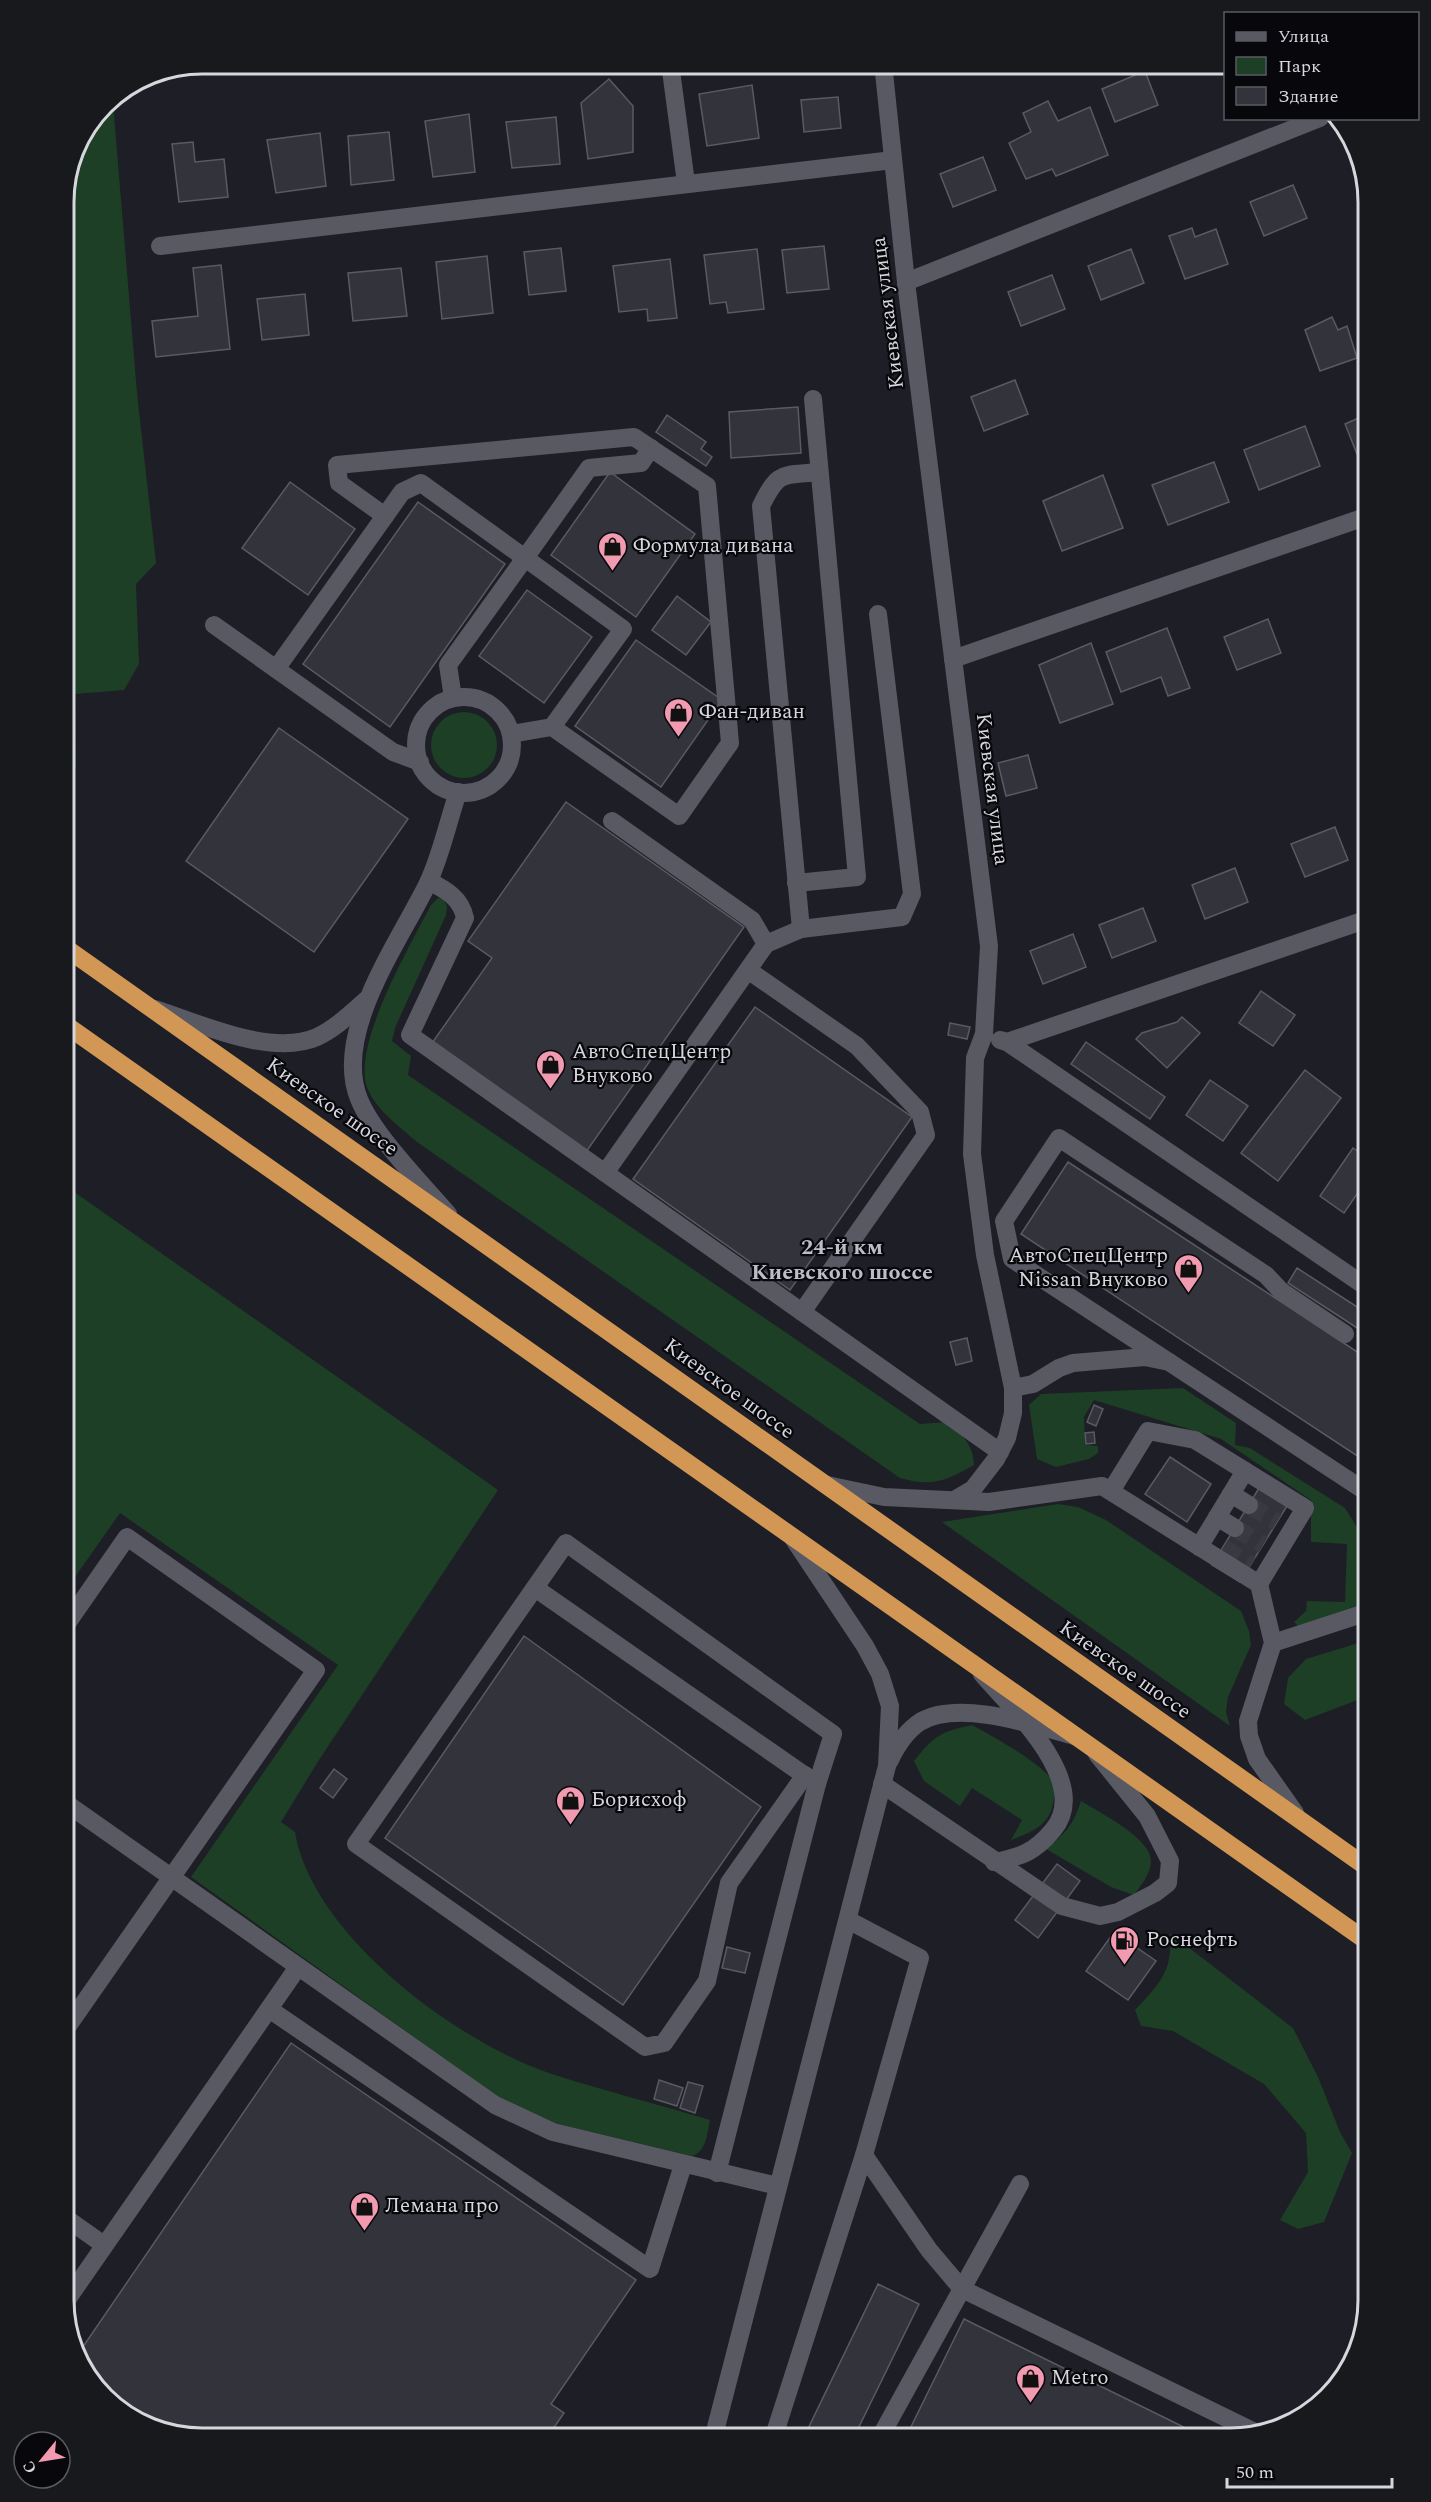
<svg xmlns="http://www.w3.org/2000/svg" width="1431" height="2502" viewBox="0 0 1431 2502" font-family="Spectral,serif">
<style>
.green{fill:#1d3f25}
.building{fill:#32333b;stroke:#595b63;stroke-width:1.5}
.lines{fill:none;stroke-linecap:round;stroke-linejoin:round}
.minor-tunnel{stroke:#393a41;stroke-width:18;stroke-dasharray:18 9;stroke-linecap:butt}
.minor{stroke:#585962;stroke-width:18}
.highway{stroke:#d29754;stroke-width:18}
.labels{text-anchor:middle;dominant-baseline:central;stroke-width:4.5;stroke-linejoin:round;paint-order:stroke}
.street-label{font-size:21px;fill:#d6d7dd;stroke:#08080c}
.poi-label{font-size:21px;fill:#d6d7dd;stroke:#08080c;text-anchor:start}
.neighbourhood-label{font-size:22px;font-weight:bold;fill:#bcbdc7;stroke:#08080c}
.rim{fill:none;stroke:#d6d7dd;stroke-width:3}
</style>
<rect width="100%" height="100%" fill="#1d1e26"/>
<g class="green">
<polygon points="115,96 114,115 137,393 156,563 136,584 139,664 124,690 75,694 76,767 63,781 63,193 74,148 104,103"/>
<circle cx="464" cy="745" r="33"/>
<path d="M 438,898 L 444,899 L 447,907 L 446,915 L 395,1028 L 392,1041 L 411,1056 L 408,1075 L 920,1424 L 946,1422 C 963,1435 973,1444 974,1465 C 945,1481 933,1487 900,1478 L 417,1142 C 399,1126 373,1108 366,1084 C 355,1039 410,946 431,905 Z"/>
<path d="M 63,1184 L 498,1490 L 317,1763 L 281,1822 L 295,1832 C 312,1935 458,2043 552,2074 C 604,2091 658,2104 710,2120 C 707,2133 707,2151 692,2156 L 558,2124 L 498,2097 L 191,1877 L 338,1665 L 120,1513 L 63,1594 Z"/>
<polygon points="1183,1388 1236,1423 1235,1445 1250,1448 1345,1508 1368,1545 1368,1612 1300,1628 1294,1622 1306,1611 1307,1601 1345,1602 1347,1544 1311,1542 1311,1500 1221,1439 1094,1400 1084,1417 1085,1445 1098,1446 1098,1453 1089,1459 1056,1467 1037,1459 1029,1405 1041,1394"/>
<polygon points="1058,1504 1078,1507 1106,1520 1241,1611 1249,1631 1251,1645 1228,1697 1226,1712 1230,1726 942,1522"/>
<polygon points="1368,1640 1368,1696 1305,1720 1284,1704 1288,1678 1306,1659"/>
<path d="M 972,1725 C 994,1737 1028,1756 1046,1773 C 1054,1780 1055,1788 1054,1798 C 1051,1825 1034,1831 1011,1840 L 1022,1820 L 972,1788 L 960,1806 L 924,1781 L 914,1761 C 935,1735 940,1732 972,1725 Z"/>
<path d="M 1081,1801 C 1099,1812 1153,1839 1151,1862 C 1150,1875 1141,1885 1134,1895 L 1111,1887 L 1046,1849 C 1065,1835 1074,1823 1081,1801 Z"/>
<path d="M 1170,1933 L 1293,2028 L 1318,2077 L 1340,2132 L 1352,2153 L 1324,2222 L 1298,2229 L 1280,2220 L 1308,2172 L 1306,2133 L 1264,2084 L 1173,2031 L 1141,2026 L 1135,2010 C 1159,1984 1173,1972 1170,1933 Z"/>
</g>
<g class="building">
<polygon points="1145,71 1158,105 1115,122 1102,89"/>
<polygon points="609,79 633,106 633,152 588,159 581,103"/>
<polygon points="752,85 759,138 707,146 699,94"/>
<polygon points="838,97 841,128 804,132 801,100"/>
<polygon points="1048,101 1058,121 1090,107 1108,155 1056,176 1052,169 1026,179 1009,143 1031,132 1023,113"/>
<polygon points="469,114 475,172 433,177 425,121"/>
<polygon points="556,117 560,164 512,168 506,122"/>
<polygon points="389,132 394,180 351,185 348,136"/>
<polygon points="320,133 326,186 276,193 267,140"/>
<polygon points="193,142 195,162 224,159 228,197 179,202 172,144"/>
<polygon points="983,157 996,190 953,207 940,174"/>
<polygon points="1293,185 1307,218 1264,236 1250,202"/>
<polygon points="1192,228 1195,237 1216,229 1228,264 1185,279 1169,236"/>
<polygon points="824,246 829,289 787,293 782,250"/>
<polygon points="561,248 566,291 529,295 524,252"/>
<polygon points="757,249 764,309 728,313 726,302 710,304 704,255"/>
<polygon points="1131,249 1144,283 1101,300 1088,266"/>
<polygon points="487,256 493,313 442,319 436,262"/>
<polygon points="670,259 677,318 648,321 647,309 619,312 613,266"/>
<polygon points="221,265 230,349 156,357 152,321 198,316 193,268"/>
<polygon points="401,268 407,316 353,321 348,273"/>
<polygon points="1052,275 1065,309 1021,326 1008,292"/>
<polygon points="305,294 309,335 262,340 257,299"/>
<polygon points="1332,317 1338,330 1347,326 1357,358 1320,371 1305,330"/>
<polygon points="1015,380 1028,414 984,431 971,397"/>
<polygon points="798,407 801,453 731,458 729,412"/>
<polygon points="1368,414 1368,462 1361,464 1345,424"/>
<polygon points="667,415 706,442 701,449 712,457 706,466 656,432"/>
<polygon points="1305,426 1320,466 1259,490 1244,450"/>
<polygon points="1214,462 1229,502 1168,525 1152,485"/>
<polygon points="610,472 695,534 636,617 551,555"/>
<polygon points="1103,475 1123,528 1062,551 1043,501"/>
<polygon points="290,482 355,529 308,595 242,548"/>
<polygon points="418,502 505,564 390,727 303,664"/>
<polygon points="527,590 592,637 544,703 479,656"/>
<polygon points="677,596 711,622 686,655 652,630"/>
<polygon points="1268,619 1281,653 1237,670 1224,637"/>
<polygon points="1167,628 1190,688 1168,696 1161,677 1121,692 1106,652"/>
<polygon points="636,640 722,700 661,787 575,726"/>
<polygon points="1091,643 1113,704 1060,723 1039,665"/>
<polygon points="279,728 408,819 314,952 186,861"/>
<polygon points="1028,755 1037,788 1006,796 998,763"/>
<polygon points="566,802 744,927 586,1152 432,1043 492,958 468,941"/>
<polygon points="1335,827 1348,860 1305,877 1291,844"/>
<polygon points="1235,868 1248,902 1205,919 1192,885"/>
<polygon points="1143,908 1156,941 1112,958 1099,925"/>
<polygon points="1073,934 1086,967 1043,984 1030,951"/>
<polygon points="1261,991 1295,1015 1273,1046 1239,1023"/>
<polygon points="755,1007 912,1117 790,1290 633,1179"/>
<polygon points="1182,1017 1200,1033 1167,1068 1136,1039 1142,1033 1177,1022"/>
<polygon points="950,1023 970,1027 967,1039 948,1035"/>
<polygon points="1086,1042 1165,1097 1150,1119 1071,1064"/>
<polygon points="1305,1070 1341,1098 1278,1181 1241,1153"/>
<polygon points="1210,1080 1248,1106 1223,1141 1186,1115"/>
<polygon points="1353,1148 1368,1158 1368,1178 1344,1213 1320,1196"/>
<polygon points="1068,1162 1368,1359 1368,1463 1021,1234"/>
<polygon points="1297,1268 1368,1314 1368,1335 1288,1283"/>
<polygon points="1368,1335 1368,1359 1357,1352"/>
<polygon points="967,1338 972,1361 956,1365 950,1342"/>
<polygon points="1094,1405 1103,1409 1096,1426 1087,1422"/>
<polygon points="1094,1432 1095,1443 1086,1444 1085,1433"/>
<polygon points="1170,1457 1211,1484 1187,1522 1145,1494"/>
<polygon points="1259,1488 1287,1506 1240,1582 1212,1565"/>
<polygon points="524,1636 761,1807 623,2005 385,1838"/>
<polygon points="334,1769 347,1779 333,1798 320,1788"/>
<polygon points="1057,1864 1080,1881 1038,1938 1015,1920"/>
<polygon points="1114,1932 1156,1961 1128,2000 1086,1971"/>
<polygon points="727,1947 750,1953 745,1973 722,1968"/>
<polygon points="291,2043 636,2280 551,2404 564,2413 546,2439 193,2439 125,2416 77,2361 76,2357"/>
<polygon points="659,2080 683,2088 677,2106 654,2099"/>
<polygon points="688,2082 703,2086 695,2113 680,2108"/>
<polygon points="878,2284 919,2304 853,2439 803,2439"/>
<polygon points="964,2319 1208,2439 905,2439"/>
</g>
<g class="lines">
<g class="minor-tunnel">
<polyline points="1249,1505 1277,1522"/>
<polyline points="1235,1528 1263,1545"/>
<polyline points="1223,1548 1251,1565"/>
</g>
<g class="minor">
<polyline points="670,63 686,183"/>
<polyline points="883,63 906,282 989,946 984,1034 975,1058 972,1154 985,1255 1013,1388 1013,1413 1007,1438 996,1459 973,1489 956,1499"/>
<polyline points="160,246 893,160"/>
<polyline points="906,282 1320,118"/>
<polyline points="385,516 402,492 421,483 525,558 589,468 641,463 651,448"/>
<polyline points="214,625 393,752 420,762"/>
<polyline points="953,659 1368,516"/>
<polyline points="276,669 385,516 339,483 337,465 634,437 707,486 730,743 679,816 552,727 511,734"/>
<circle cx="464" cy="745" r="48"/>
<polyline points="453,698 448,665 525,558 623,629 552,727"/>
<path d="M 429,881 C 446,890 461,898 465,918 L 410,1035 L 1000,1452"/>
<polyline points="796,883 857,877 813,399"/>
<path d="M 801,929 L 761,506 C 779,470 781,476 819,472"/>
<polyline points="766,944 801,929 902,917 912,894 878,614"/>
<polyline points="748,970 857,1046 920,1112 926,1135 802,1312"/>
<path d="M 155,1009 C 201,1024 272,1057 317,1037 C 336,1028 351,1013 366,1000"/>
<polyline points="1000,1040 1007,1042 1368,919"/>
<polyline points="1007,1042 1368,1288"/>
<polyline points="605,1173 766,944 752,920 612,821"/>
<path d="M 448,1214 C 422,1184 373,1134 359,1099 C 332,1033 400,941 428,883 C 441,855 448,822 458,792"/>
<polyline points="1169,1362 1012,1259 1004,1221 1059,1138 1266,1275 1281,1291 1345,1334"/>
<polyline points="1013,1388 1033,1384 1059,1368 1073,1363 1145,1357 1169,1362 1368,1493"/>
<polyline points="827,1485 884,1497 989,1502 1102,1486 1259,1584 1273,1643 1248,1721 1249,1736 1257,1759 1295,1813"/>
<polyline points="1111,1491 1148,1431 1195,1440 1305,1508 1259,1584"/>
<polyline points="1231,1494 1249,1505"/>
<polyline points="1217,1517 1235,1528"/>
<polyline points="1199,1547 1245,1471"/>
<polyline points="535,1588 817,1784 717,2173"/>
<polyline points="1273,1643 1368,1612"/>
<path d="M 982,1674 C 1011,1708 1093,1782 1053,1830 C 1035,1852 1021,1857 994,1862"/>
<path d="M 889,1762 C 896,1747 906,1731 920,1722 C 958,1699 1034,1725 1074,1736"/>
<polyline points="805,1775 729,1883 707,1981 664,2043 645,2047 356,1844 566,1543 833,1734 817,1784"/>
<polyline points="882,1784 1062,1906 1100,1916 1118,1912 1155,1893 1168,1883 1170,1861 1147,1816 1097,1754"/>
<polyline points="63,1801 495,2105 553,2132 778,2186"/>
<polyline points="269,2009 650,2269 683,2165"/>
<polyline points="63,2033 316,1670 127,1537 63,1629"/>
<polyline points="864,2155 929,2250 962,2289 1257,2433"/>
<polyline points="63,2216 104,2245"/>
<polyline points="64,2304 298,1967"/>
<polyline points="713,2439 887,1766 890,1706 880,1674 865,1646 793,1538"/>
<polyline points="773,2439 864,2155 920,1958 848,1920"/>
<polyline points="879,2439 1020,2184"/>
</g>
<g class="highway">
<polyline points="63,946 1368,1868"/>
<polyline points="63,1023 1368,1942"/>
</g>
</g>
<defs>
<symbol id="shop-pin" viewBox="-11 -11 22 30"><path d="M0 17L-7.5 6A9.5 9.5 0 1 1 7.5 6Z" fill="#f29aaf" stroke="#08080c"/><path d="M-5-2.5h2.3a2.7 3.5 0 0 1 5.4 0H5L5.5 6h-11ZM-1.5-2.5h3a1.5 2.3 0 0 0-3 0Z" fill="#111"/></symbol>
<symbol id="fuel-pin" viewBox="-11 -11 22 30"><path d="M0 17L-7.5 6A9.5 9.5 0 1 1 7.5 6Z" fill="#f29aaf" stroke="#08080c"/><path d="M-5.5-6h7V0h2V4h1.3V-2.5L3-4.5l.8-.8L6-3V5H2.5V1h-1V6h-7ZM-4.2-4.7v3.2H.2V-4.7Z" fill="#111"/></symbol>
</defs>
<g fill-rule="evenodd">
<use href="#shop-pin" x="596" y="530" width="33" height="45"/>
<use href="#shop-pin" x="662" y="696" width="33" height="45"/>
<use href="#shop-pin" x="534" y="1048" width="33" height="45"/>
<use href="#shop-pin" x="1172" y="1252" width="33" height="45"/>
<use href="#shop-pin" x="554" y="1784" width="33" height="45"/>
<use href="#fuel-pin" x="1108" y="1924" width="33" height="45"/>
<use href="#shop-pin" x="348" y="2190" width="33" height="45"/>
<use href="#shop-pin" x="1014" y="2362" width="33" height="45"/>
</g>
<g class="labels">
<g class="street-label">
<text transform="translate(888 313) rotate(-97)">Киевская улица</text>
<text transform="translate(992 789) rotate(83)">Киевская улица</text>
<text transform="translate(332 1107) rotate(35)">Киевское шоссе</text>
<text transform="translate(729 1389) rotate(36)">Киевское шоссе</text>
<text transform="translate(1125 1670) rotate(35)">Киевское шоссе</text>
</g>
<g class="poi-label">
<text x="633" y="546">Формула дивана</text>
<text x="699" y="712">Фан-диван</text>
<text x="572" y="1052">АвтоСпецЦентр<tspan x="572" dy="24">Внуково</tspan></text>
<text x="1168" y="1256" text-anchor="end">АвтоСпецЦентр<tspan x="1168" dy="24">Nissan Внуково</tspan></text>
<text x="591" y="1800">Борисхоф</text>
<text x="1146" y="1940">Роснефть</text>
<text x="385" y="2206">Лемана про</text>
<text x="1051" y="2378">Metro</text>
</g>
<g class="neighbourhood-label">
<text x="842" y="1247">24-й км<tspan x="842" dy="25">Киевского шоссе</tspan></text>
</g>
</g>
<path d="M0 0H1431V2502H0ZM202 74H1230A128 128 0 0 1 1358 202V2300A128 128 0 0 1 1230 2428H202A128 128 0 0 1 74 2300V202A128 128 0 0 1 202 74Z" fill="#18191d" fill-rule="evenodd"/>
<path class="rim" d="M202 74H1230A128 128 0 0 1 1358 202V2300A128 128 0 0 1 1230 2428H202A128 128 0 0 1 74 2300V202A128 128 0 0 1 202 74Z"/>
<rect x="1224" y="12" width="195" height="108" fill="#08080c" stroke="#5a5b60" stroke-width="1.5"/>
<rect x="1236" y="32" width="30" height="9" fill="#585962" stroke="#5a5b60" stroke-width="1.5"/>
<text x="1278" y="42" font-size="18" fill="#d6d7dd">Улица</text>
<rect x="1236" y="57" width="30" height="18" fill="#1d3f25" stroke="#5a5b60" stroke-width="1.5"/>
<text x="1278" y="72" font-size="18" fill="#d6d7dd">Парк</text>
<rect x="1236" y="87" width="30" height="18" fill="#32333b" stroke="#5a5b60" stroke-width="1.5"/>
<text x="1278" y="102" font-size="18" fill="#d6d7dd">Здание</text>
<g transform="translate(42 2460) rotate(240)"><circle r="28" fill="#08080c" stroke="#5a5b60" stroke-width="1.5"/>
<path d="M0-4.5L10 22L0 15L-10 22Z" fill="#f29aaf"/>
<text y="-9" font-size="16" font-weight="bold" text-anchor="middle" fill="#d6d7dd">С</text>
</g>
<path d="M1227 2478v9h165v-9" fill="none" stroke="#d6d7dd" stroke-width="3"/>
<text x="1236" y="2478" font-size="18" fill="#d6d7dd" stroke="#08080c" stroke-width="4.5" paint-order="stroke">50 m</text>
</svg>
